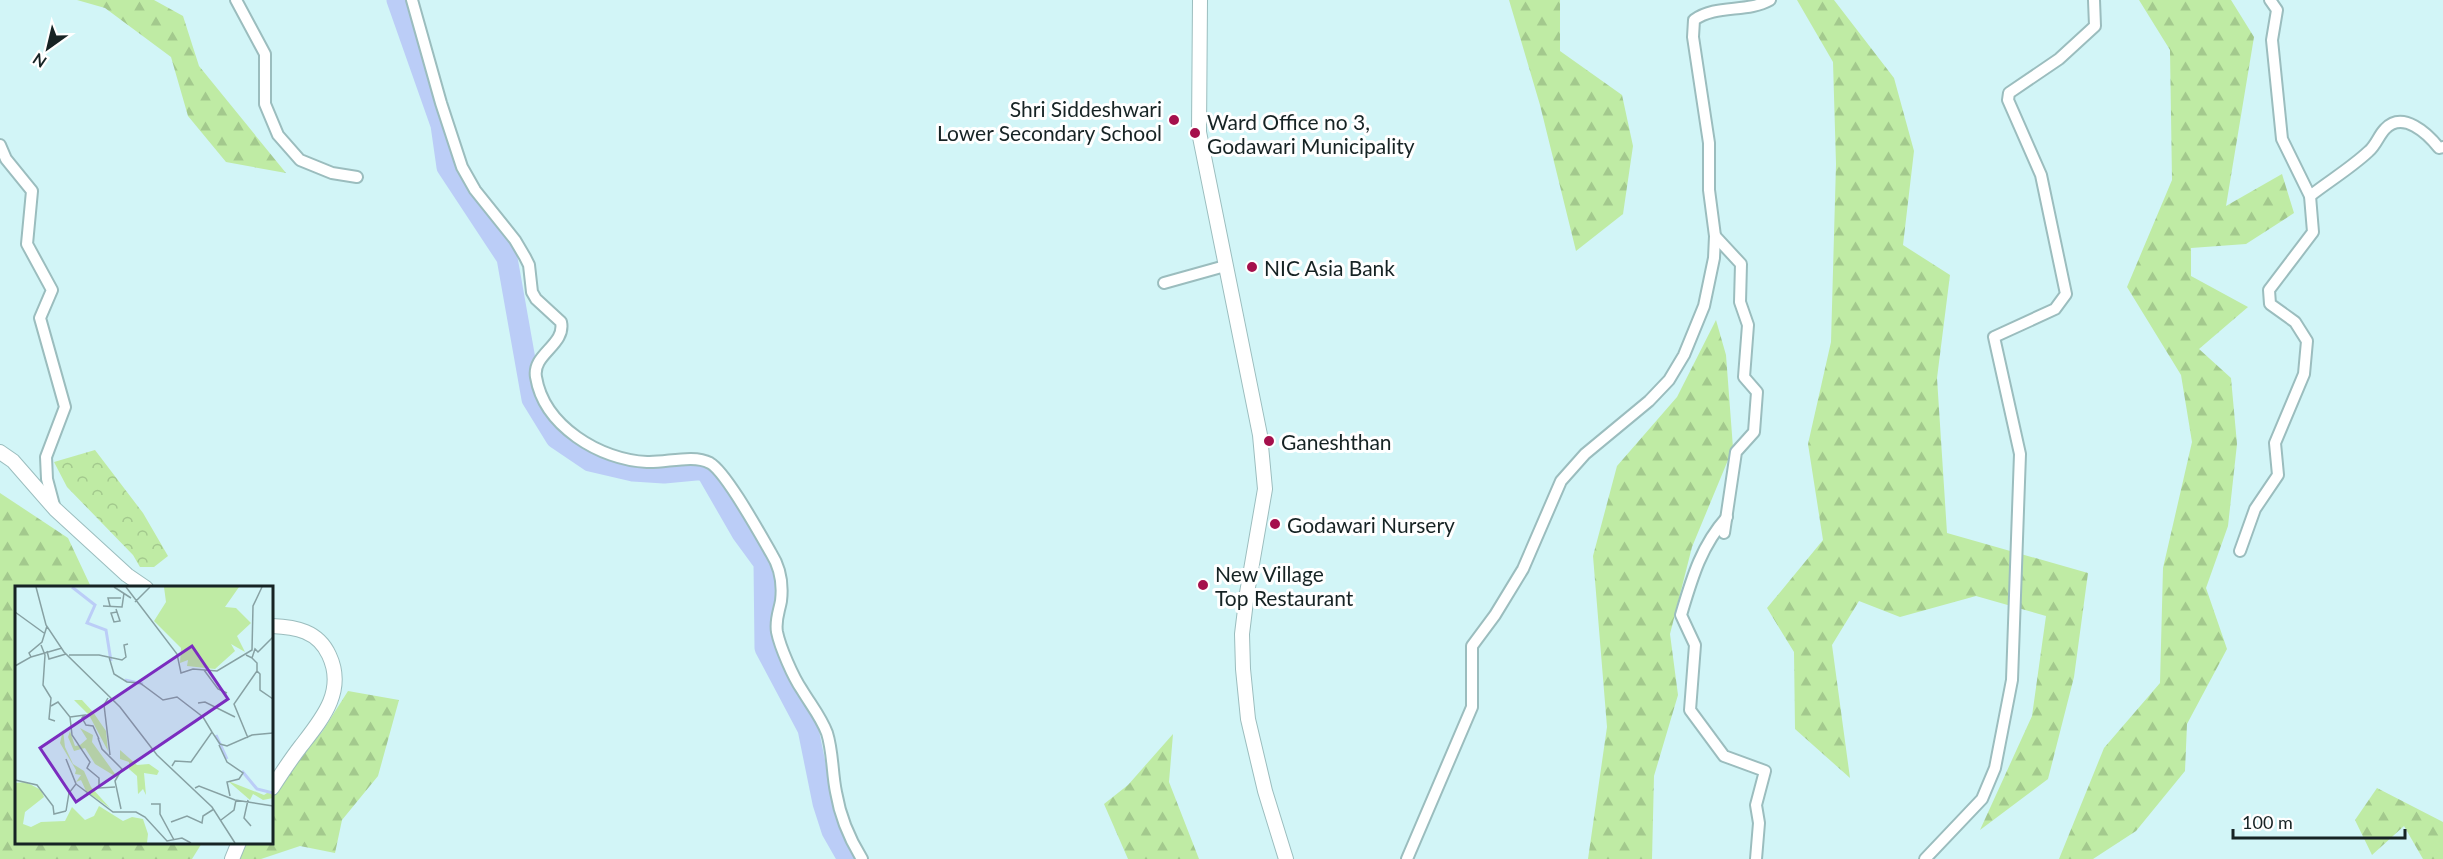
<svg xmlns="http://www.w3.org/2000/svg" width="2443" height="859" viewBox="0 0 2443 859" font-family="Lato,sans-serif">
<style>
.forest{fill:url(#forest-firs)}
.park{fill:url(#park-crowns)}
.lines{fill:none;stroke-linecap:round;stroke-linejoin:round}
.river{stroke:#bbcdf7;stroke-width:21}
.minor-casing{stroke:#9bbdbe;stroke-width:14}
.tertiary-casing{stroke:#9bbdbe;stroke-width:16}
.minor{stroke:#fff;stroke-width:10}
.tertiary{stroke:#fff;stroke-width:14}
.poi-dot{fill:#a5104c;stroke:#fff;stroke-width:2}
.labels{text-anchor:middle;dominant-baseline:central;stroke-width:6;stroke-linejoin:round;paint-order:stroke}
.poi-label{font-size:21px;fill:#162324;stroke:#fff;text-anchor:start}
.inset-river{fill:none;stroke:#bbcdf7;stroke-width:3}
.inset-road{fill:none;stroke:#87a1a3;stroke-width:1.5}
.view{fill:#7b2cbf;fill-opacity:0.15;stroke:#7b2cbf;stroke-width:3}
.inset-edge{fill:none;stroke:#162324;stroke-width:3}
</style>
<defs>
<pattern id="forest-firs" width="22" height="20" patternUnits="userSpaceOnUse" patternTransform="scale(1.5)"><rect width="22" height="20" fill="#bfeba4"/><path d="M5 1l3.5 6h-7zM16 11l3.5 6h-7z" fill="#a3c98d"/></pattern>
<pattern id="park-crowns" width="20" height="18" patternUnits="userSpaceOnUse" patternTransform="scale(1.5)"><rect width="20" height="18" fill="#bfeba4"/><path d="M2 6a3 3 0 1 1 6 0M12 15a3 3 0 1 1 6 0" fill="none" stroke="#a3c98d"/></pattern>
</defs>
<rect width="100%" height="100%" fill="#d2f5f7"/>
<g class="forest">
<polygon points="77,0 154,0 183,16 199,66 286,173 226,162 188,116 171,57 105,8"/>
<polygon points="1509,0 1560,0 1560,51 1622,95 1633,146 1623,214 1576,251 1540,105"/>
<polygon points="1797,0 1834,0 1894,78 1914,151 1903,245 1950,275 1937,378 1947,533 2088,573 2074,677 2048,779 1980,830 2032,716 2046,616 1976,596 1900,617 1859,601 1832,645 1850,778 1795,729 1794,652 1767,608 1823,540 1808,444 1831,342 1836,164 1833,62"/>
<polygon points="2139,0 2231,0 2254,37 2226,206 2282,174 2294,213 2246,244 2191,248 2191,276 2248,307 2199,349 2231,378 2237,444 2228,526 2206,588 2227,649 2187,724 2185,771 2136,831 2093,859 2059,859 2104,748 2160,683 2163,568 2192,442 2181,375 2127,287 2172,180 2170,50"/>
<polygon points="1716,320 1726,355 1733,448 1692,547 1670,634 1678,695 1654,776 1652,859 1588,859 1607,727 1593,556 1617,466 1677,397"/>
<polygon points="0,493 68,538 91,587 16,588 16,842 202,843 192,859 0,859"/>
<polygon points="348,691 399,700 378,776 342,820 335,853 300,846 261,859 238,859 246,843 272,842 272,791 276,781 322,732"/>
<polygon points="1173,734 1169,782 1199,859 1128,859 1104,804 1128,785"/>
<polygon points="2377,788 2443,822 2443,859 2423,859 2404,826 2372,855 2355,820"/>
</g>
<polygon class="park" points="95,450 143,513 168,556 154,567 140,567 133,555 67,487 54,462"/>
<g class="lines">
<polyline class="river" points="397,0 441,125 447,167 507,258 532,399 556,438 590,461 633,471 664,473 696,470 703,470 708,474 742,533 764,563 765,648 808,729 823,803 832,831 848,859"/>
<defs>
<g id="minor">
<polyline points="236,0 265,54 265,104 278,135 300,160 332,173 357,177"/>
<path d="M 412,0 L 441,103 L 462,167 L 475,190 L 515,240 L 525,257 L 529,265 L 532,292 L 536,299 L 561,322 C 566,345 532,354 536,377 C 544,426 600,460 647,462 C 666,463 693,454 710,463 C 726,472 760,534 771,553 C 780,567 783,584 781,601 C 779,612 775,620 777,632 C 780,647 793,677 802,690 C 811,705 821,717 827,733 C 833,752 832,773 836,792 C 840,816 849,838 862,859"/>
<polyline points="0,145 6,159 32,191 27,244 52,290 40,318 65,407 46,457 47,479 55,509"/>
<path d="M 2310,196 C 2329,181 2351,168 2369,151 C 2376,145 2379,135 2385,129 C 2403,110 2428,134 2439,148 L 2443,147"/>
<polyline points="1715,236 1741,264 1740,302 1748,325 1744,377 1757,392 1754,432 1736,452 1724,533"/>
<polyline points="1164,283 1225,266"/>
<path d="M 1727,517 C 1701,546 1692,578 1681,615 L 1695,645 L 1690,710 L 1724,756 L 1765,771 L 1756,805 L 1759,823 L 1756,859"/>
<polyline points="2240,551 2255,509 2278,475 2275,443 2304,374 2307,341 2295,322 2270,304 2269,290 2313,232 2310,196 2282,139 2272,40 2277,10 2270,0"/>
<path d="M 1407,859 L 1472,707 L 1472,646 L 1495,615 L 1523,569 L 1561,481 L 1585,454 L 1649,401 L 1669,380 L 1684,355 L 1704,306 L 1714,258 L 1715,236 L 1709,190 L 1709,143 L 1693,37 L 1694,20 C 1716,4 1747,13 1770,0"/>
<polyline points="1925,859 1982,799 1995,768 2012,680 2020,454 1994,337 2055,309 2066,294 2041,175 2008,100 2009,93 2059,59 2095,26 2094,0"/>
</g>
<g id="tertiary">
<polyline points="1200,0 1199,132 1260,435 1265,489 1247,593 1242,634 1243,669 1248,719 1265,791 1286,859"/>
<polyline points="0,452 13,461 55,509 127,575 146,588"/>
<path d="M 272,626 C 296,627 318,631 329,655 C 346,691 322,719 301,746 C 291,759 281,774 272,788"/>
<polyline points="232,859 239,842"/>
</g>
</defs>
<use href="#minor" class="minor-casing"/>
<use href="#tertiary" class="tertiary-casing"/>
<use href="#minor" class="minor"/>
<use href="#tertiary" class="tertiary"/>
</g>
<g class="poi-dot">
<circle cx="1174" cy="120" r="6"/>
<circle cx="1195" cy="133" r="6"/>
<circle cx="1252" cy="267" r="6"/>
<circle cx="1269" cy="441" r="6"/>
<circle cx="1275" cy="524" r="6"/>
<circle cx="1203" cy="585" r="6"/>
</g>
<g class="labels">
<g class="poi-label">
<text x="1162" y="108" text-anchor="end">Shri Siddeshwari<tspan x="1162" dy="24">Lower Secondary School</tspan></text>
<text x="1207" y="121">Ward Office no 3,<tspan x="1207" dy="24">Godawari Municipality</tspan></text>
<text x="1264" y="267">NIC Asia Bank</text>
<text x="1281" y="441">Ganeshthan</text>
<text x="1287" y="524">Godawari Nursery</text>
<text x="1215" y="573">New Village<tspan x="1215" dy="24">Top Restaurant</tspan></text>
</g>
</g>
<g transform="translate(15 586)">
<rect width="258" height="258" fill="#d2f5f7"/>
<path d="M 149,1 L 224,1 L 210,21 L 221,22 L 236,37 L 222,50 L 230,66 L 216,58 L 220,65 L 200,83 L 172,80 L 173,74 L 165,77 L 166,62 L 139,35 L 151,16 ZM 59,114 L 67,114 L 78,126 L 91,145 L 93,165 L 74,129 ZM 65,142 L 78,149 L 77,156 L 103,192 L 80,178 L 70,162 L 59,165 L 53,151 L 55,145 L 60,160 L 65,159 L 72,153 ZM 48,144 L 50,161 L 58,178 L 69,185 L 76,201 L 95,222 L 71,205 L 66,194 L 61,196 L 66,189 L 60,188 L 61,184 L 45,157 ZM 105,164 L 122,179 L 134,178 L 144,185 L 142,189 L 129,187 L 131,209 L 128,203 L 123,208 L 122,190 L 114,183 L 114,176 L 105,173 ZM 213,195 L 249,209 L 255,205 L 258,212 L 248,214 L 238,208 L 235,214 ZM 11,196 L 26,204 L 29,211 L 10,226 L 8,238 L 16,241 L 26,236 L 50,235 L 57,221 L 70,234 L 79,230 L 84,220 L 108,235 L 117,231 L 128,233 L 133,248 L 132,257 L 0,257 L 0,197 Z" fill="#bfeba4"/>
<path class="inset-river" d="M 57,1 L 80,19 L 72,37 L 91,44 L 96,75M 110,94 L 128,98M 201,149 L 212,173M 227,185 L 242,203 L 258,207"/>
<path class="inset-road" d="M 21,1 L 31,39 L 49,66 L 105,121 L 142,169 L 197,221 L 220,257M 99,1 L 116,12M 111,1 L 162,68 L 166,87 L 178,83 L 202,85 L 237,64 L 238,20 L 247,1M 120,16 L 135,1M 88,20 L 107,21 L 109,7M 95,20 L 93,12 L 106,12M 101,23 L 105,35 L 99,36 L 96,27 L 102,26M 0,26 L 29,47M 26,59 L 30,69 L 28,99 L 36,112 L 34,133 L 40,135M 32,65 L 34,73 L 51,68M 54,69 L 84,69 L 107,74 L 111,71 L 109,59 L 113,58M 231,69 L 237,72 L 240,63 L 243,66 L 258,51M 16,71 L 47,62M 94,71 L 99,88 L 112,96 L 125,97 L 148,114 L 162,111 L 188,131 L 197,146M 0,80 L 16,71 L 14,67 L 27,56 L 32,40M 189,84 L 203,103 L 212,107M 242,85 L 245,88 L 245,104 L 258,113M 93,112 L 89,119 L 95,169M 183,117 L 190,116 L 220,131M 36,120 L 43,116 L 55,131 L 57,149 L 75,176 L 72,182 L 84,192 L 84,202 L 100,201M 55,131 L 70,129 L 67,132 L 71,139 L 78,140 L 84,153M 83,152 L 87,163 L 107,183 L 100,195 L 106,223M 233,152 L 219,118 L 242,85 L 242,77 L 236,71M 204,159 L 212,176 L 228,187 L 224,193 L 212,196 L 215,210M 51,173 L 61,198 L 54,207 L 51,225M 157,180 L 160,175 L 176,176 L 197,146 L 205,158 L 212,160 L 237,149 L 258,147M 0,194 L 22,199 L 38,220 L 39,228 L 51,225M 61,198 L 98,226 L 121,226 L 130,231 L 152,255 L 167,252 L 176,257M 180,202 L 184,200 L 220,214 L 258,220M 233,214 L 229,232 L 236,240M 136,218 L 145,218 L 145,228 L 159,254M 206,234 L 219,224 L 221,214M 156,236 L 172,230 L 187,237 L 188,230 L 199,223"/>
<path class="view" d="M 177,60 L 213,113 L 61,216 L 25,162 Z"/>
<rect width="258" height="258" class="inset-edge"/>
</g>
<g transform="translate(48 48) rotate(214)" stroke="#ffffff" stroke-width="4.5" paint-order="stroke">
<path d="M0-4.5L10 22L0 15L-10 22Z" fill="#162324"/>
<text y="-9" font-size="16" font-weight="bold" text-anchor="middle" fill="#162324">N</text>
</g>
<path d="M2233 829v9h172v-9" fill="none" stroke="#162324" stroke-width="3"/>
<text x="2242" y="829" font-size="18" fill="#162324" stroke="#ffffff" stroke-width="4.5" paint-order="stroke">100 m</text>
</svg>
